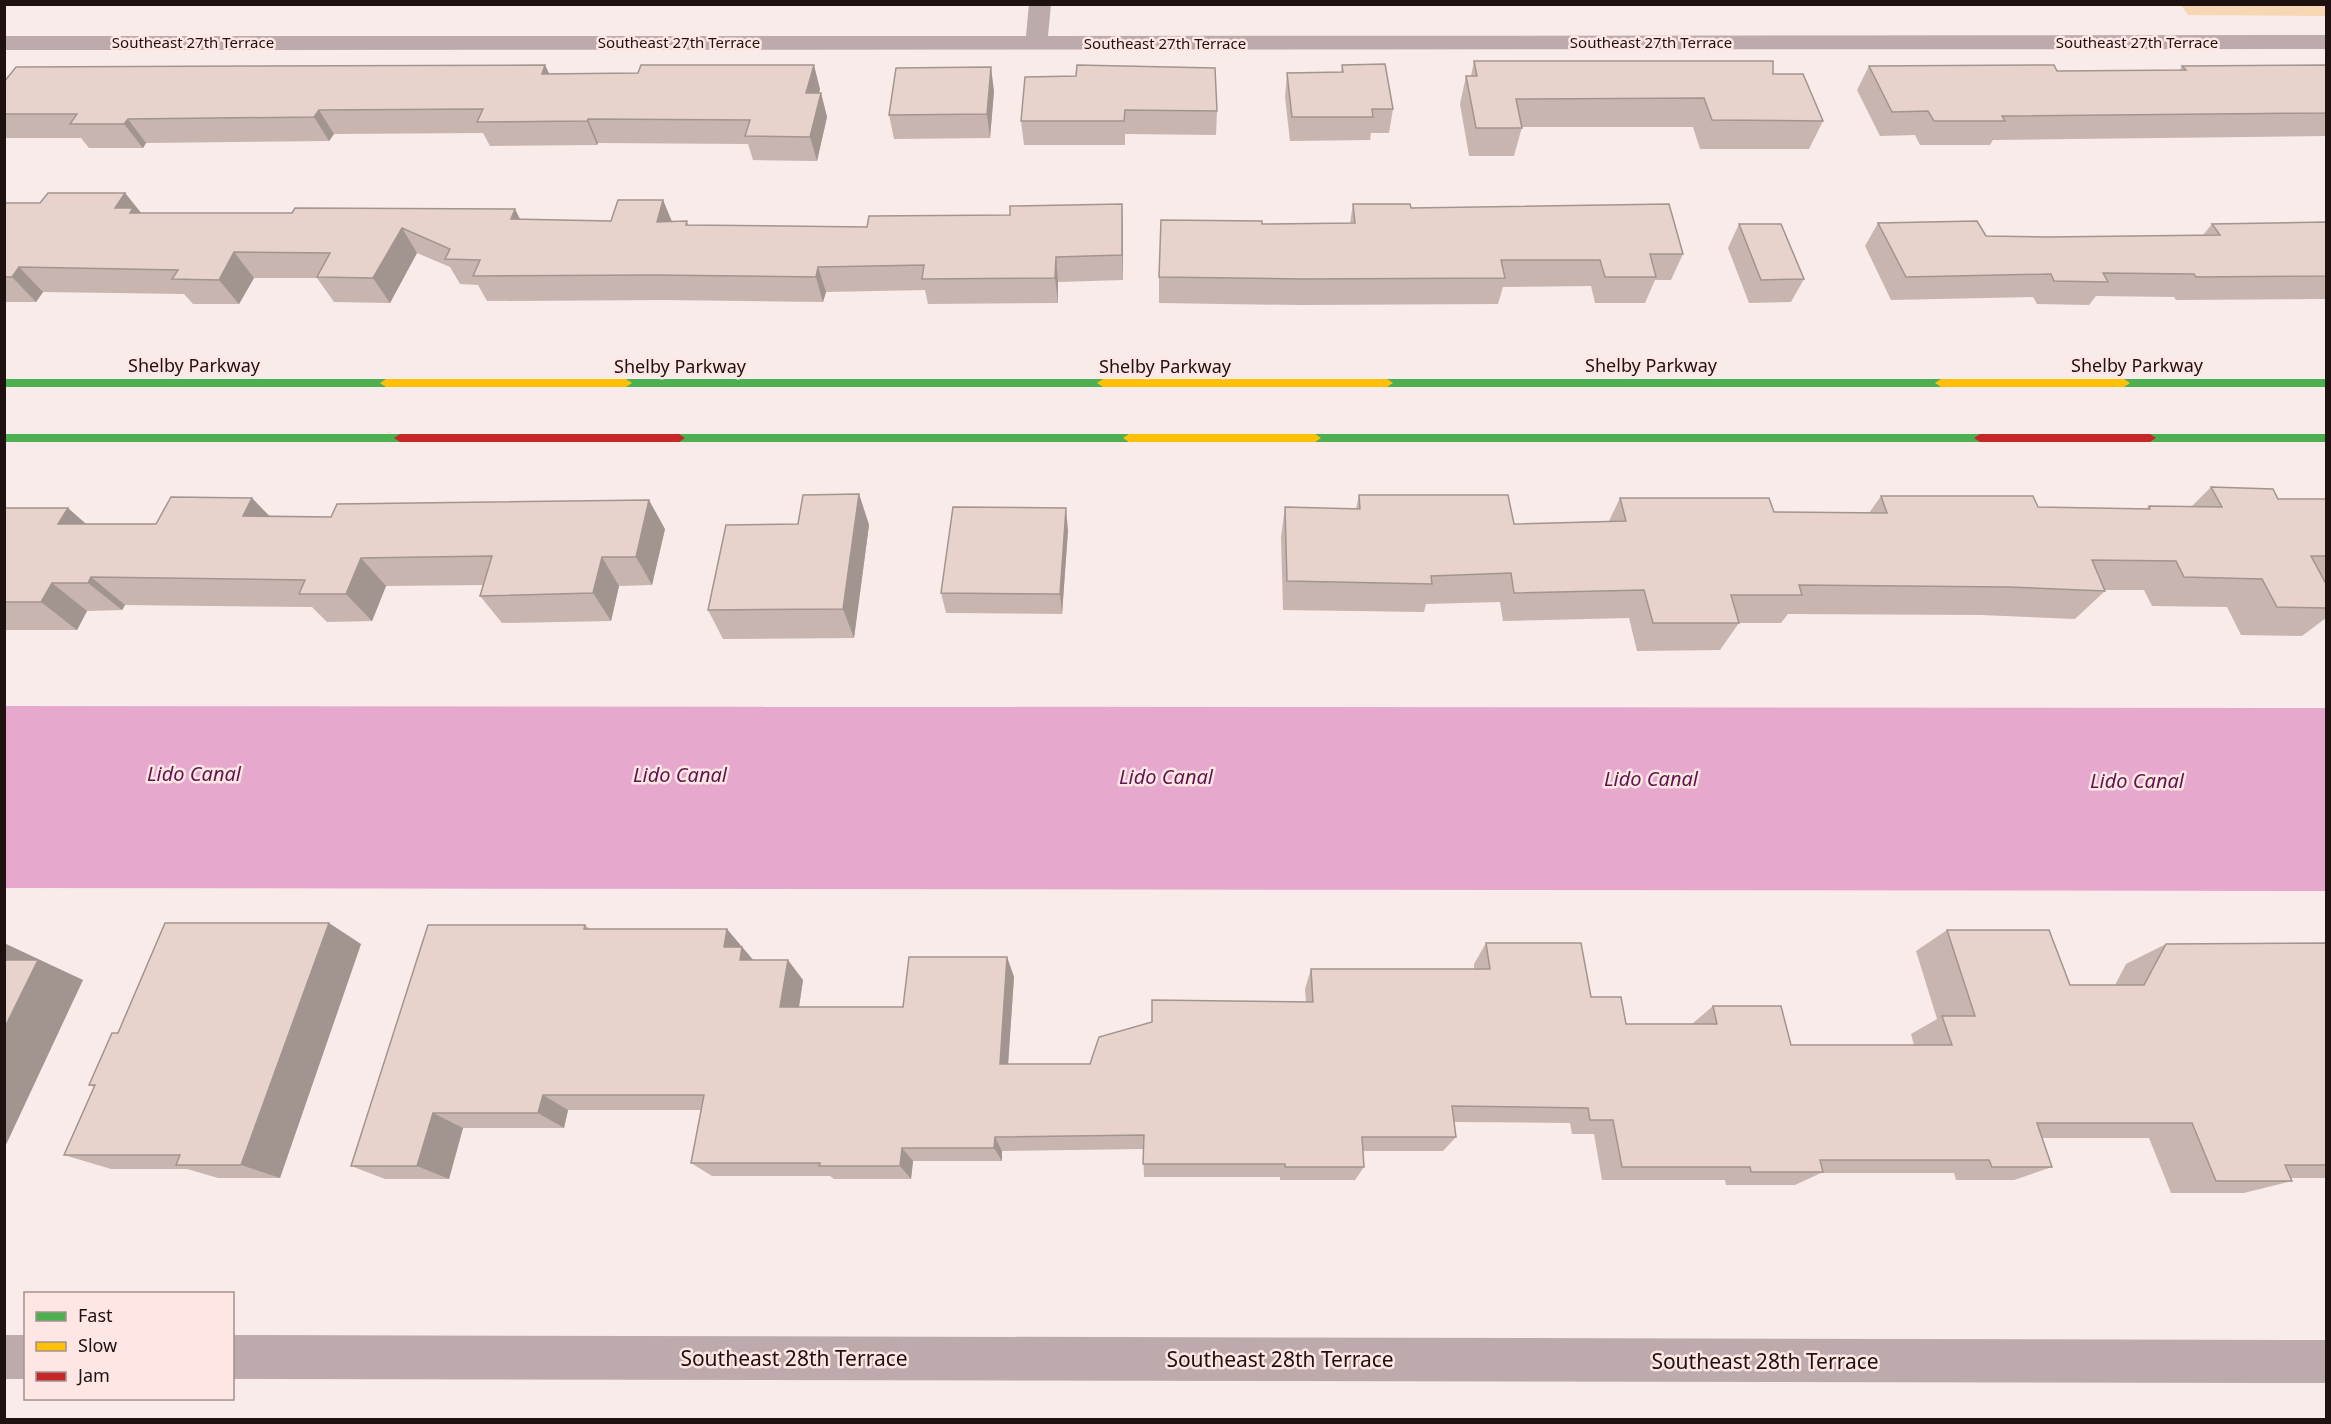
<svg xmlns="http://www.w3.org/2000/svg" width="2331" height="1424" viewBox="0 0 2331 1424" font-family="'Noto Sans',sans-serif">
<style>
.green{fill:#f7d6b4}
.water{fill:#e7a8ce}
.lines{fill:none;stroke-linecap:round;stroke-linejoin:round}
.street{fill:#bcaaad;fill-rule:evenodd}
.fast{fill:#4caf50;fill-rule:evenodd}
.slow{fill:#ffc107;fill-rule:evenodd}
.jam{fill:#c62828;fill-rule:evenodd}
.wall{fill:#c8b5af}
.shaded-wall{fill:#a2948f}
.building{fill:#e8d3cc;stroke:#a2948f;stroke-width:1.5}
.labels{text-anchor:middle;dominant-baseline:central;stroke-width:5;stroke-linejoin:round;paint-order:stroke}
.far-street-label{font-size:15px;fill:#1e110f;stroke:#fee6e4}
.street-label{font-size:18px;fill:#1e110f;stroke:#fee6e4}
.water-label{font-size:20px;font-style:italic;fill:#5f144b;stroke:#fee6e4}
.near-street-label{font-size:21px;fill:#1e110f;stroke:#fee6e4}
</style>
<rect width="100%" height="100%" fill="#f8ebea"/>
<polygon class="green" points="2181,5 2326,5 2326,16 2188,15"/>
<polygon class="water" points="5,706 2326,708 2326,891 5,888"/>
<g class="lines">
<g class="street">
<polygon points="1029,4 1051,4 1048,36 2326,35 2326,49 4,50 4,36 1026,36"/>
<rect x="4" y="1335" width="22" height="44"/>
<polygon points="232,1335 2326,1340 2326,1383 232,1379"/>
</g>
<g class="fast">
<polygon points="4,379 386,379 392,383 386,387 4,387"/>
<polygon points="626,379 1103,379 1109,383 1103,387 626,387 620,383"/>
<polygon points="1387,379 1941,379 1947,383 1941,387 1387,387 1381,383"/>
<polygon points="2124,379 2326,379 2326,387 2124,387 2118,383"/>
<polygon points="4,434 400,434 406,438 400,442 4,442"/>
<polygon points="679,434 1129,434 1135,438 1129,442 679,442 673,438"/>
<polygon points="1315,434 1980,434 1986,438 1980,442 1315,442 1309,438"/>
<polygon points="2150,434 2326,434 2326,442 2150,442 2144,438"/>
</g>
<g class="slow">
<polygon points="386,379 626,379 632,383 626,387 386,387 380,383"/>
<polygon points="1103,379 1387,379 1393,383 1387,387 1103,387 1097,383"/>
<polygon points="1941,379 2124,379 2130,383 2124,387 1941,387 1935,383"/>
<polygon points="1129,434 1315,434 1321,438 1315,442 1129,442 1123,438"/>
</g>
<g class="jam">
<polygon points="400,434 679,434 685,438 679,442 400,442 394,438"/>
<polygon points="1980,434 2150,434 2156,438 2150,442 1980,442 1974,438"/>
</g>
</g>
<g class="wall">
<polygon points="1474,61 1773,74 1823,121 1809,149 1700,149 1693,127 1522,127 1514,156 1469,156 1460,104 1466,76 1471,76"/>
<polygon points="545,65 549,73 820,89 819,93 821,93 827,117 817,161 753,160 748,144 598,143 597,145 490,146 483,133 334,134 329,141 146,143 143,148 89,148 81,138 4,138 4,82"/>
<polygon points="1342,65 1393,109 1389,133 1371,133 1370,140 1290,141 1285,97 1287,73 1341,72"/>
<polygon points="2326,65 2326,136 1993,140 1990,145 1920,145 1915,135 1880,136 1857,90 1869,66 2057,71 2179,71 2182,66"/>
<polygon points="1025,77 1217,111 1216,135 1125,134 1125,145 1024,145 1021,121"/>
<polygon points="994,91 990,138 894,139 889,115"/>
<polygon points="125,193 141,213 611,221 663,200 672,221 687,221 688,225 867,227 1123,229 1123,280 1058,282 1058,303 928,304 925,290 826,292 823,302 665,300 487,301 478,285 460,284 450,267 417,253 390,303 334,302 317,278 254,278 239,304 193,304 184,294 43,292 36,302 4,302 4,203 40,203"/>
<polygon points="1353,204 1411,208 1683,254 1671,280 1655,280 1645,303 1595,303 1591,286 1503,287 1498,304 1298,305 1159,303 1159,277 1262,224 1350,223"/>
<polygon points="2326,222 2326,299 2176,300 2174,297 2096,296 2089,305 2037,304 2033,297 1891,300 1865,246 1878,223 1986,236 2047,237 2203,235 2212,224"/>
<polygon points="1739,224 1804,279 1791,302 1749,303 1728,248"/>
<polygon points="2211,487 2278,499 2326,499 2326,618 2302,636 2241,635 2227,607 2152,606 2144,590 2105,590 2105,591 2075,619 1981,615 1788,614 1781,623 1739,623 1720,650 1637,651 1629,618 1503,621 1500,602 1426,604 1424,612 1283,610 1281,537 1285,507 1356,509 1359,495 1514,524 1609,521 1620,498 1774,512 1869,513 1881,496 2038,507 2146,509 2149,506 2191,507"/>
<polygon points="859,494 869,525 854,638 723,639 708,610 798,524"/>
<polygon points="4,508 87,524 156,524 269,516 665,529 652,585 619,586 611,621 502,623 480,596 484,585 386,586 372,621 327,622 312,607 125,605 122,610 87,611 77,630 4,630"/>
<polygon points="1068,530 1062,614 946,613 941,593"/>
<polygon points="585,925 590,929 742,947 753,960 803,980 799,1007 903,1007 1007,957 1014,977 1008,1064 1090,1064 1306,1002 1305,989 1311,969 1474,969 1474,964 1486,943 1591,997 1626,1024 1692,1024 1713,1006 1791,1045 1914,1045 1911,1034 1937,1019 1916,951 1947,930 2070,985 2115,985 2126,964 2166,944 2326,943 2326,1178 2291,1178 2292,1181 2244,1193 2171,1193 2149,1138 2042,1138 2052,1167 2014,1180 1956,1180 1954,1173 1821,1173 1795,1185 1726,1185 1725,1180 1602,1180 1594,1134 1572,1134 1570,1123 1454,1122 1456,1137 1443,1151 1363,1151 1364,1167 1355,1180 1280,1180 1280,1177 1144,1177 1143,1149 1002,1151 1002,1161 913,1161 911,1179 834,1179 830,1176 712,1176 691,1163 701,1110 568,1110 564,1128 463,1128 449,1179 385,1179 351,1166"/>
<polygon points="361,944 280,1178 218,1178 187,1169 111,1169 64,1155 94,1087 89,1085 118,1033"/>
</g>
<g class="shaded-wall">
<polygon points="545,65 556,89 542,74"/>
<polygon points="814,65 820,89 812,117 806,93"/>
<polygon points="991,67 994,91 990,138 987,114"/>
<polygon points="821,93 827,117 817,161 810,137"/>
<polygon points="319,110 334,134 329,141 314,117"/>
<polygon points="128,119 146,143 143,148 124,124"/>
<polygon points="588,119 598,143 597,145 587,121"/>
<polygon points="125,193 146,219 115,208"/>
<polygon points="663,200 673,225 657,222"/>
<polygon points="1122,204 1123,229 1123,280 1122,255"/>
<polygon points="515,209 528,235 511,219"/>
<polygon points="402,228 417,253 390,303 373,278"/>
<polygon points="234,252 254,278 239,304 219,280"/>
<polygon points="1056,257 1058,282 1058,303 1055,278"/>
<polygon points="19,267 43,292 36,302 12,277"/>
<polygon points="818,267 826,292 823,302 816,277"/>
<polygon points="859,494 869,525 854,638 843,609"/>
<polygon points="252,498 280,527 243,516"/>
<polygon points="649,500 665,529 652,585 636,557"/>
<polygon points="68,508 101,537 58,524"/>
<polygon points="1066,508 1068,530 1062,614 1060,594"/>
<polygon points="602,557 619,586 611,621 593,593"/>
<polygon points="361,558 386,586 372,621 346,594"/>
<polygon points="91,577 125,605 122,610 88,583"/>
<polygon points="52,583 87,611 77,630 41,602"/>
<polygon points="329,923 361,944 280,1178 241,1165"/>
<polygon points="727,929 759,967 757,980 724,947"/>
<polygon points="4,943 83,980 4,1149"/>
<polygon points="1007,957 1014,977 1007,1080 1000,1064"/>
<polygon points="788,960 803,980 796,1026 780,1007"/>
<polygon points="543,1095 568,1110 564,1128 538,1113"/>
<polygon points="433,1113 463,1128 449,1179 417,1166"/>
<polygon points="995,1137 1002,1151 1002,1161 994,1148"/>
<polygon points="902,1148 913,1161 911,1179 900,1166"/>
</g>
<g class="building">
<polygon points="1474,61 1773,61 1773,74 1803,74 1823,121 1712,120 1704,98 1516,99 1522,128 1476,128 1466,76 1477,76"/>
<polygon points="1385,64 1393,109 1372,109 1373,117 1292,117 1287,73 1343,72 1342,65"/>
<polygon points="545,65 542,74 638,73 641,65 814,65 806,93 821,93 810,137 745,136 750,120 588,119 587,121 477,122 483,109 319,110 314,117 128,119 124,124 70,124 77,114 4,114 4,82 16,67"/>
<polygon points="1077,65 1215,68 1217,111 1125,110 1124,121 1021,121 1025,77 1076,76"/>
<polygon points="2054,65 2057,71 2186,70 2182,66 2326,65 2326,113 2002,116 2005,121 1934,121 1928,111 1892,112 1869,66"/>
<polygon points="991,67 987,114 889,115 896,68"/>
<polygon points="48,193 125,193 115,208 133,208 130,213 292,213 295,208 515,209 511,219 611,221 618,200 663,200 657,222 687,221 686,225 867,227 869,216 1010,215 1010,206 1122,204 1122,255 1056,257 1055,278 922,279 924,265 818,267 816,277 654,275 473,276 480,260 445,259 450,249 402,228 373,278 317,277 330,253 234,252 219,280 172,279 178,270 19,267 12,277 4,277 4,203 40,203"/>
<polygon points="1353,204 1410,204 1411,208 1669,204 1683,254 1650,254 1656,277 1605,277 1600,260 1501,260 1505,278 1301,279 1159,277 1161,220 1262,221 1262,224 1355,223"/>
<polygon points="1977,221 1986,236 2047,237 2220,235 2212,224 2326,222 2326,276 2196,277 2194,274 2103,273 2108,282 2054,281 2051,274 1906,277 1878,223"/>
<polygon points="1739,224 1781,224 1804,279 1761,280"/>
<polygon points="2211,487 2273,489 2278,499 2326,499 2326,556 2311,556 2326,584 2326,608 2277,607 2262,579 2184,577 2176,561 2092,560 2105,591 2008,587 1799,585 1802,595 1731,595 1739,623 1653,623 1644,590 1514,593 1511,573 1431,576 1432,584 1287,581 1285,507 1360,509 1359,495 1508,495 1514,524 1626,521 1620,498 1769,498 1774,512 1887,513 1881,496 2033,496 2038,507 2150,509 2149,506 2222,507"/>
<polygon points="859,494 843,609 708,610 726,525 798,524 803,495"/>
<polygon points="171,497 252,498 243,516 331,517 337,504 649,500 636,557 602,557 593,593 480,596 492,556 361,558 346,594 299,594 305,580 91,577 88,583 52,583 41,602 4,602 4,508 68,508 58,524 156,524"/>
<polygon points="953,507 1066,508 1060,594 941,593"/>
<polygon points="165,923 329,923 241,1165 176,1165 180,1155 64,1155 95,1085 89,1085 112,1033 118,1033"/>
<polygon points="428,925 585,925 584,929 727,929 724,947 742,947 740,960 788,960 780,1007 903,1007 909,957 1007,957 1000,1064 1090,1064 1099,1037 1152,1022 1152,1000 1313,1002 1311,969 1490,969 1486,943 1581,943 1591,997 1621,997 1626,1024 1717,1024 1713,1006 1781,1006 1791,1045 1952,1045 1942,1016 1975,1016 1947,930 2049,930 2070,985 2144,985 2166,944 2326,943 2326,1165 2285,1165 2292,1181 2216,1181 2192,1123 2037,1123 2052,1167 1992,1167 1989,1160 1820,1160 1823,1172 1751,1172 1750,1167 1622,1167 1613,1120 1590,1120 1588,1108 1452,1106 1456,1137 1362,1137 1364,1167 1285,1167 1285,1164 1143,1164 1144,1135 995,1137 994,1148 902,1148 900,1166 819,1166 820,1163 691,1163 704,1095 543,1095 538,1113 433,1113 417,1166 351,1166"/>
<polygon points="4,960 38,960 4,1029"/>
</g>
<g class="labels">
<g class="far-street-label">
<text x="193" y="42">Southeast 27th Terrace</text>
<text x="679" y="42">Southeast 27th Terrace</text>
<text x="1651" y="42">Southeast 27th Terrace</text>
<text x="2137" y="42">Southeast 27th Terrace</text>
<text x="1165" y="43">Southeast 27th Terrace</text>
</g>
<g class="street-label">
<text x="194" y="365">Shelby Parkway</text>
<text x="1651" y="365">Shelby Parkway</text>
<text x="2137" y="365">Shelby Parkway</text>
<text x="680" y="366">Shelby Parkway</text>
<text x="1165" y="366">Shelby Parkway</text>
</g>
<g class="water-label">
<text x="194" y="773">Lido Canal</text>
<text x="680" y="774">Lido Canal</text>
<text x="1166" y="776">Lido Canal</text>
<text x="1651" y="778">Lido Canal</text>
<text x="2137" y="780">Lido Canal</text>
</g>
<g class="near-street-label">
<text x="794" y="1358">Southeast 28th Terrace</text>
<text x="1280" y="1359">Southeast 28th Terrace</text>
<text x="1765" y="1361">Southeast 28th Terrace</text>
</g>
</g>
<rect width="2331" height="1424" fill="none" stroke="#1e110f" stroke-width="12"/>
<rect x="24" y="1292" width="210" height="108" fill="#fee6e4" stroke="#a4918f" stroke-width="1.5"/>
<rect x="36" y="1312" width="30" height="9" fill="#4caf50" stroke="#a4918f" stroke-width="1.5"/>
<text x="78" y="1322" font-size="18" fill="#1e110f">Fast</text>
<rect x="36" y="1342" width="30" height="9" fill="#ffc107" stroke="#a4918f" stroke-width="1.5"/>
<text x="78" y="1352" font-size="18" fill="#1e110f">Slow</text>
<rect x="36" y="1372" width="30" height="9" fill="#c62828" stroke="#a4918f" stroke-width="1.5"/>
<text x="78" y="1382" font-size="18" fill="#1e110f">Jam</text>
</svg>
